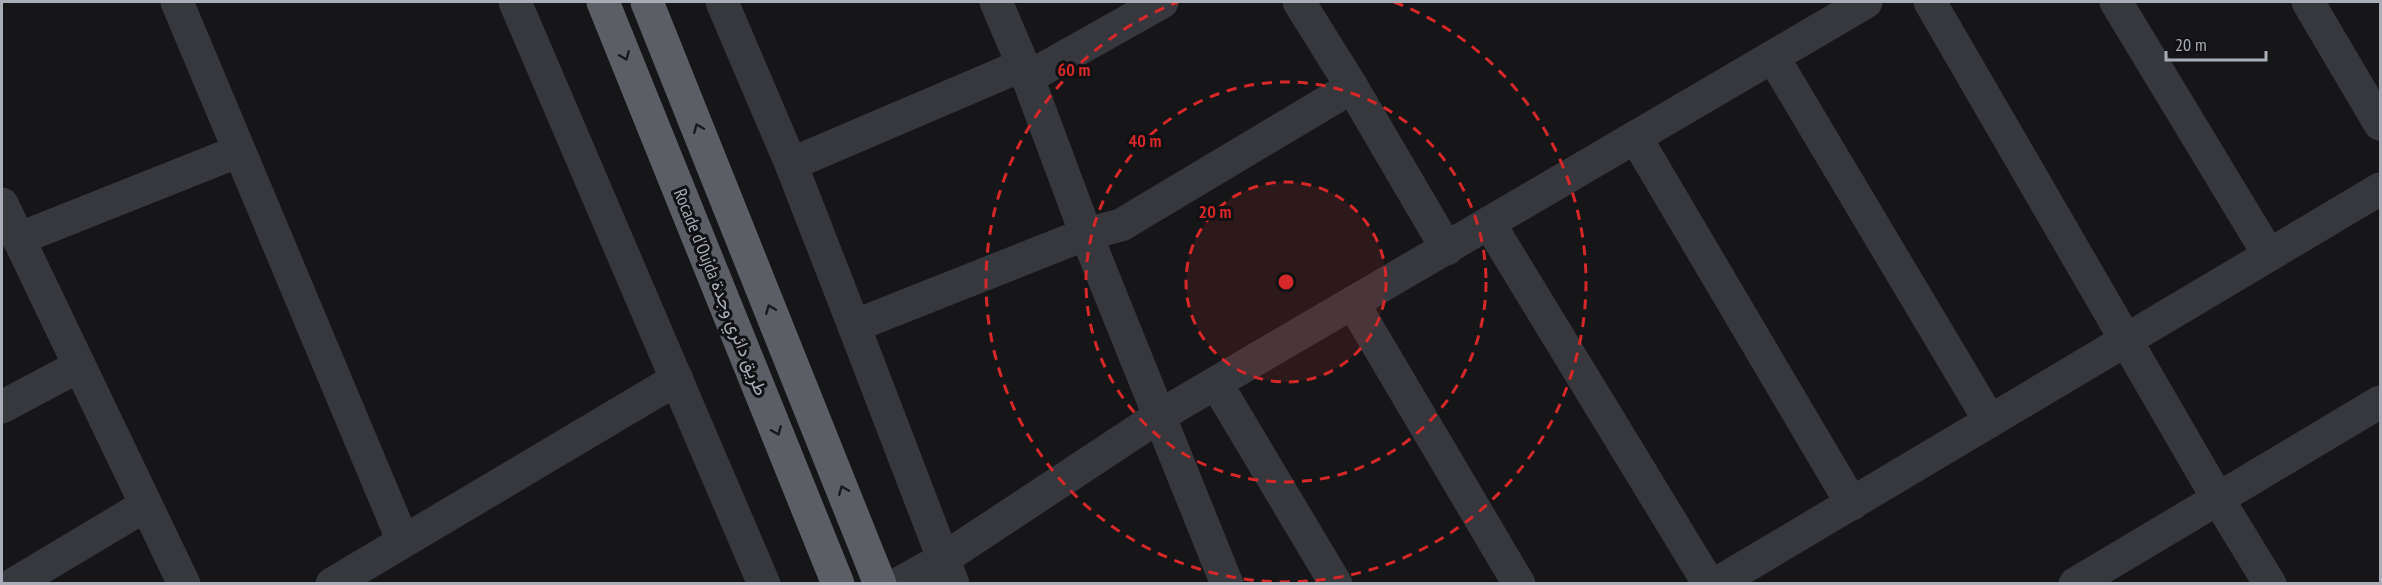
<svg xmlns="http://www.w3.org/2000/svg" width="2382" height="585" viewBox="0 0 2382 585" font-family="'PT Sans Narrow',Vazirmatn,sans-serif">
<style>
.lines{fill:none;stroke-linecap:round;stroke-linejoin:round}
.minor{stroke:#37383d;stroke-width:33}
.trunk{stroke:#5b5e65;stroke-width:33}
.oneway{stroke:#18191b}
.ring{fill:none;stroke:#d62828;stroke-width:3;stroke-dasharray:10 8}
.labels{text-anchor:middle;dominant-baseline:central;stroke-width:6;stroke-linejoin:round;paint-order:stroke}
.street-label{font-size:18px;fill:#a8adb8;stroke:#111113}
.centre{fill:#d62828;stroke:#111113;stroke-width:3}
.ring-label{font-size:18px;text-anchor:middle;font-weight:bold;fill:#d62828;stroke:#111113;stroke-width:6;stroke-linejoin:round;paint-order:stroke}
</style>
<rect width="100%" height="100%" fill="#161618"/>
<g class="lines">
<g class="minor">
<polyline points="177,2 403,541"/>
<polyline points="515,2 764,584"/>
<polyline points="722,2 791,164 854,326 1086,234 1121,225 1352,87"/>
<polyline points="996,2 1023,65 1086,234 1227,584"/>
<polyline points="1299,2 1352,87 1447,249"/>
<polyline points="1930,2 2218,499 2270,584"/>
<polyline points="2116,2 2269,255"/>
<polyline points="2308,2 2380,124"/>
<polyline points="1773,57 1990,421"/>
<polyline points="1027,78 1162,2"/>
<polyline points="1636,138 1852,504"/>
<polyline points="791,164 1023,65"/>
<polyline points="2,204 184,584"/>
<polyline points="1489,223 1709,584"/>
<polyline points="18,239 239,151"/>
<polyline points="1353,303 1519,584"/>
<polyline points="854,326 953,584"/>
<polyline points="1216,383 1336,584"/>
<polyline points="2,407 79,366"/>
<polyline points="14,584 146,505"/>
<polyline points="332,584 677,379"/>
<polyline points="898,584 943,559 1161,415 1866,2"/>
<polyline points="1716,584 2380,189"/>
<polyline points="2075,584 2380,402"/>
</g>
<g class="trunk">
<polyline points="603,2 838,584"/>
<polyline points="647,2 880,584"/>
</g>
</g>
<defs><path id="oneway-chevron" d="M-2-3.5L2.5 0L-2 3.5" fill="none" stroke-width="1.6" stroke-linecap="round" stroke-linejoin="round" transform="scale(1.5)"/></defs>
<g class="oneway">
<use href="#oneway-chevron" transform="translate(625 56) rotate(68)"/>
<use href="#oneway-chevron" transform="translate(698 128) rotate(-112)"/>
<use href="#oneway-chevron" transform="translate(770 309) rotate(-112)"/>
<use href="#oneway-chevron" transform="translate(777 431) rotate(68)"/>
<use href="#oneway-chevron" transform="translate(843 490) rotate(-112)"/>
</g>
<circle cx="1286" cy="282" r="100" fill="#d62828" fill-opacity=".12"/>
<g class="ring">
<circle cx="1286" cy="282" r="100"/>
<circle cx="1286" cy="282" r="200"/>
<path d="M1394 2A300 300 0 1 1 1178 2"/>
</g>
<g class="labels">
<g class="street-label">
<text transform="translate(721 292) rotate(68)">Rocade d'Oujda طريق دائري وجدة</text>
</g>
</g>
<circle cx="1286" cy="282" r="9" class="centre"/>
<g class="ring-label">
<text x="1074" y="76">60 m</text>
<text x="1145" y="147">40 m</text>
<text x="1215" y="218">20 m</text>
</g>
<rect width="2382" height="585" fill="none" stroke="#a8adb8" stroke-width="6"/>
<path d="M2166 51v9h100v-9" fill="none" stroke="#a8adb8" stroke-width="3"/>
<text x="2175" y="51" font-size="18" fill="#a8adb8" stroke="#111113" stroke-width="4.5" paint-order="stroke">20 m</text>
</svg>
